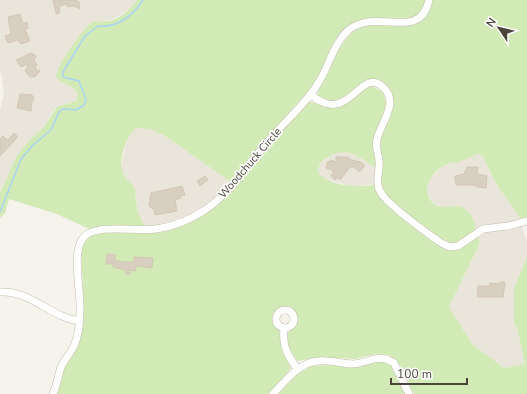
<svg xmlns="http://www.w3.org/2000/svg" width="527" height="394" viewBox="0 0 527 394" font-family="'Nunito Sans',sans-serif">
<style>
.residential{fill:#eae5da}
.green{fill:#d2eab5}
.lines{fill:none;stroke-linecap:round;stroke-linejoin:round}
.stream{stroke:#a9d4f2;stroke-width:1.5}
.building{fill:#d8cfc1;stroke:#d3c7b4}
.minor-casing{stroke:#c2bbae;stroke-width:8}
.minor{stroke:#fff;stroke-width:7}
.labels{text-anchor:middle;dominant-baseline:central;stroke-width:3.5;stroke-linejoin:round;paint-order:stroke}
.street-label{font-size:11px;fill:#4b4439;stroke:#fff}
</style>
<rect width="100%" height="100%" fill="#f6f3ec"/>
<g class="residential">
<polygon points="0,0 137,0 129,9 112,20 97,21 88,25 80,34 64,59 60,82 70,85 76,90 78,97 76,101 57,107 53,111 42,129 30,139 16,157 0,193 0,110 4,93 0,68"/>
<polygon points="136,128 150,129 165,136 231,182 210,202 191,214 165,225 145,227 139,218 137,207 135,188 126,179 121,168 125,146 130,134"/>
<polygon points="337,152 346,152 359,157 376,168 375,185 352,186 332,181 322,177 318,172 320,163"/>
<polygon points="479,154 483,157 498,187 518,214 520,220 505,224 486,224 476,230 472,217 456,205 447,208 440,207 433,203 428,194 427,187 429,181 442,166"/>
<polygon points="522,226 527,242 527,257 514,288 514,322 517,328 525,364 504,368 472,344 449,307 480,243 478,235 484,231"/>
</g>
<g class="green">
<path d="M 137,0 L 426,0 L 419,15 L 410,19 L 367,19 L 348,27 L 310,89 L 268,136 L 231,182 L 165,136 L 150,129 L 136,128 C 125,138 116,163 125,177 C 128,181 132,184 135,188 C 136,203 137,214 145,227 L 103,226 L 89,229 L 57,214 L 9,199 L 5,213 L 0,218 L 0,193 L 16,157 L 30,139 L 42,129 L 57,107 L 76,101 C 83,84 62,87 56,77 C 55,69 82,29 90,24 C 95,20 101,22 108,21 C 119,20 131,8 137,0 Z"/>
<path d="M 432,0 L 527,0 L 527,218 L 520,220 L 518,214 L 498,187 L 483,157 L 479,154 C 472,156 466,159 459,162 C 455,163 451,162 447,164 C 433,170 419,190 433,203 C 443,212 454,202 465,209 C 472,213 474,222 476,230 C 466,237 456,248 442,241 C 429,230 391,204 384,191 C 373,173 385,112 389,91 L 365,82 C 347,90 341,112 318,96 L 318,92 C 325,75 343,36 358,28 C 386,15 424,43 432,0 Z"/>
<path d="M 372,86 L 383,92 L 386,102 L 376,168 C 353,153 344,144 320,163 L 318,172 C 329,187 358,187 375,185 L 443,248 L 448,249 L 478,235 L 480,243 L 449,307 L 472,344 L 504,368 L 525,364 L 517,328 L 514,323 L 514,288 L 527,257 L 527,394 L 414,394 L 400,365 L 389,355 L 375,354 L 355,359 L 319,357 L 297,361 L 288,346 L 287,334 L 295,326 L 296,315 L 293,310 L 282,308 L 274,316 L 273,321 L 279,330 L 283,353 L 291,368 L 269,394 L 56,394 L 64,369 L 77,347 L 82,330 L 84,307 L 81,250 C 88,219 144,241 169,230 C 181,224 213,208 222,200 C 241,183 254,163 269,144 C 282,129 296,116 309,102 C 318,102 324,109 334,108 C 349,107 357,89 372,86 Z"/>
<polygon points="381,361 392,366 405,394 278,394 295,375 312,366"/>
</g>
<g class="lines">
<path class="stream" d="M 0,212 L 21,159 L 33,145 L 51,130 L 59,112 L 63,109 L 76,110 L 84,105 L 86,99 L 79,81 L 63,77 L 63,72 L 85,36 L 98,26 C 117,28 133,16 143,0"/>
</g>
<g class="building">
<polygon points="53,0 76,0 79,2 80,9 74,6 67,7 67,4 59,6 60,12 58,14 56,13"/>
<polygon points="20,14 23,24 27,22 28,28 25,29 30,41 21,44 17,40 9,43 7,42 5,36 11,34 8,17"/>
<polygon points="31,53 36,56 34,61 37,64 35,69 40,71 35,77 30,77 25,71 29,64 21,67 16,60"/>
<polygon points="20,94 32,95 34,98 32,102 31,111 17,108"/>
<polygon points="14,133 18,137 0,156 0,139 3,136 8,140"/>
<polygon points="336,157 347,157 351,160 361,162 365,166 359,172 354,167 350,167 340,180 337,177 335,180 331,176 334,171 326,168 328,161 330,162 331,160 336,162"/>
<polygon points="467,167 478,167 477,174 487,176 486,188 476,187 476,185 456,185 455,176 464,174"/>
<polygon points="205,176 208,180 200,186 197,181"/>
<polygon points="182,186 185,195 180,196 181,198 175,200 177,211 155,215 154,210 149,206 151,193"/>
<polygon points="107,254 115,255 115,261 124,262 134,262 134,257 153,258 152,268 136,266 136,271 130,270 130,274 126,274 126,270 113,267 113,264 106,264"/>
<polygon points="500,282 505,282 503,297 477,297 478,286 489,286 490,283 500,284"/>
</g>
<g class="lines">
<defs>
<g id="minor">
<path d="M 310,94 C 350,129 360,63 384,88 C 399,103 381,123 377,139 C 375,146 378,153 379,160 C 380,168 377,176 378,184 C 378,187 379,190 381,193 C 389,206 427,233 441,243 L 450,247 L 458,246 L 483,229 L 508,226 L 527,221"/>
<path d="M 0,292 C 31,290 51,318 80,321"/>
<circle cx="285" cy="319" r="9"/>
<path d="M 284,328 C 282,345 287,356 298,369"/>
<path d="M 53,394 C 57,385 58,376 61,367 C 64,360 70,354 74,346 C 79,335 80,322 80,310 C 81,291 71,250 84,237 C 96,223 137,232 156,229 C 173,227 191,219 205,210 C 232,191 249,163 270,139 C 285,121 305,105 317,85 C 329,68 333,42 350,29 C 379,8 420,42 429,0"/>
<path d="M 273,394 C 288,378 301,359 326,361 C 335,361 344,364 353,364 C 370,363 377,352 394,363 L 409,394"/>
</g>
</defs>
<use href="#minor" class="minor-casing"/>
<use href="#minor" class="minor"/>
</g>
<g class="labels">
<g class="street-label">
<text transform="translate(250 163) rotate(-49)">Woodchuck Circle</text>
</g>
</g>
<g transform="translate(499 28) rotate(305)" stroke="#ffffff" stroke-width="3" paint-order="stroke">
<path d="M0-3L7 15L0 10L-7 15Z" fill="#4b4439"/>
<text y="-6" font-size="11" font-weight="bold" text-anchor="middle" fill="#4b4439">N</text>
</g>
<path d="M391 378v6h76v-6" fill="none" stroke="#4b4439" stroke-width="2"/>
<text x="397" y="378" font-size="12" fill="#4b4439" stroke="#ffffff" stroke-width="3" paint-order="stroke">100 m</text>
</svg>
